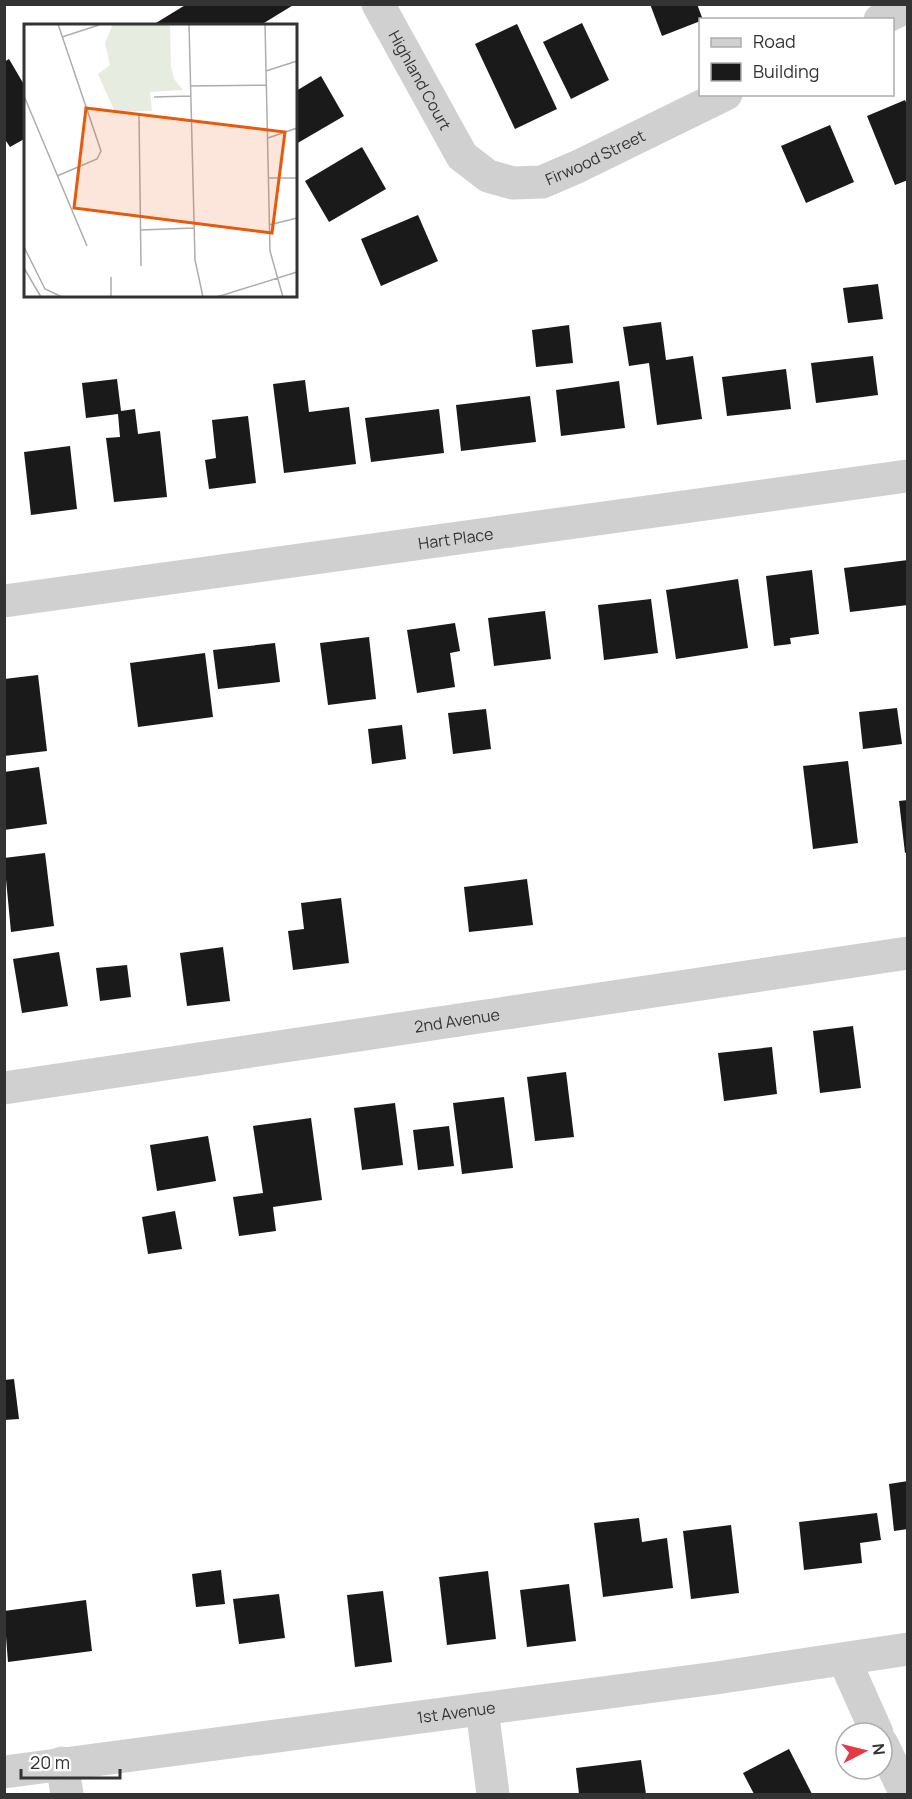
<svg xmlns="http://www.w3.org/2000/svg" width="912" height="1799" viewBox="0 0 912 1799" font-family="Manrope,sans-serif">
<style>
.building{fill:#1a1a1a}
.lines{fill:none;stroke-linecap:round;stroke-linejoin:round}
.minor{stroke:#d0d0d0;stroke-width:33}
.labels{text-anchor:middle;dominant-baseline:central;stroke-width:6;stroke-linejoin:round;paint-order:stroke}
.street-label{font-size:16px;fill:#333;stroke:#fff}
.inset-road{fill:none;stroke:#adadad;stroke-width:1.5}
.view{fill:#e8590c;fill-opacity:0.15;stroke:#e8590c;stroke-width:3}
.inset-edge{fill:none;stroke:#333;stroke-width:3}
</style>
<rect width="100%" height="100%" fill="#fff"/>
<g class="building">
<polygon points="187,4 295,4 259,26 151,26"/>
<polygon points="650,4 697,4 703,20 662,36"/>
<polygon points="582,23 609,80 571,99 543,42"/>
<polygon points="517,24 557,109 515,129 475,44"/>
<polygon points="9,59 26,88 26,138 10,147 4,138 4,62"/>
<polygon points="321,76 344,116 296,144 296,91"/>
<polygon points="905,100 908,107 908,180 895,185 867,116"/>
<polygon points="830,125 854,182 806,203 781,146"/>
<polygon points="362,147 386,189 329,222 305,181"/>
<polygon points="418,215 438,261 381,286 361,239"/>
<polygon points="878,284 883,319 848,323 843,288"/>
<polygon points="661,322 666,360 693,356 702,419 657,425 649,363 629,366 623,327"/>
<polygon points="569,325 573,363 536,367 532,330"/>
<polygon points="873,356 878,395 816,403 811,363"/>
<polygon points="786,369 791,409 727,416 722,377"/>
<polygon points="117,379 121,411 135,409 138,434 160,431 167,497 114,502 106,438 120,437 118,414 86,418 82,383"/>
<polygon points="305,380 309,412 349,407 356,464 284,473 273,384"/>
<polygon points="619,381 625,428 561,436 556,390"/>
<polygon points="530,396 536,442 461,451 456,405"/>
<polygon points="439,409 444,453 371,462 365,418"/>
<polygon points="248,416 256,483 209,489 205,460 216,458 212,420"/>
<polygon points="70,446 77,509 31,515 24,452"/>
<polygon points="908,560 908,605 850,612 844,568"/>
<polygon points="812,570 819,634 790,638 791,644 774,646 766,576"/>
<polygon points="738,579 748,648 676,659 666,590"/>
<polygon points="651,599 658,653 604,660 598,605"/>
<polygon points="545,611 551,659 494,666 488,618"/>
<polygon points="455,623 460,651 450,653 455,687 417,693 407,630"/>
<polygon points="369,637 376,699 328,705 320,643"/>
<polygon points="275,643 280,682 218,689 213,650"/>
<polygon points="205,653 213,717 138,727 130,663"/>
<polygon points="38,675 47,751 4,756 4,679"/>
<polygon points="897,708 902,744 863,749 859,712"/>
<polygon points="486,709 491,749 453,754 448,713"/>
<polygon points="402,725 406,759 372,764 368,729"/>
<polygon points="848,761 858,843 813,849 803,766"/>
<polygon points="39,767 47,824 4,830 4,772"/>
<polygon points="908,800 908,852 905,853 899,801"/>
<polygon points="45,853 54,926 11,932 4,858"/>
<polygon points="527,879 533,925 469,932 464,887"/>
<polygon points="341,898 349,963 293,970 288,931 304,929 301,903"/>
<polygon points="223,947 230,1001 187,1006 180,953"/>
<polygon points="59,952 68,1006 22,1013 13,959"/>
<polygon points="127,965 131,997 100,1001 96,968"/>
<polygon points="853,1026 861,1088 820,1093 813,1031"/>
<polygon points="772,1047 777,1094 724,1101 718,1053"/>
<polygon points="566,1072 574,1137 535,1141 527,1077"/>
<polygon points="504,1097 513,1168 462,1174 453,1103"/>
<polygon points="395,1103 403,1165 362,1170 354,1108"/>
<polygon points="311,1118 322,1200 273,1207 276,1231 239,1236 233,1197 263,1193 253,1126"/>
<polygon points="449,1126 454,1166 418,1170 413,1130"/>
<polygon points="208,1136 216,1181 157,1191 150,1145"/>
<polygon points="175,1211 182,1249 148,1254 142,1217"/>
<polygon points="14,1379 19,1419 4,1420 4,1380"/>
<polygon points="908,1481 908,1529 894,1531 889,1484"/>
<polygon points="877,1513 881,1540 860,1543 862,1563 804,1570 799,1522"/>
<polygon points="639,1518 642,1542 667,1538 673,1588 603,1597 594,1523"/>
<polygon points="731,1525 739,1593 691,1599 683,1531"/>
<polygon points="221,1570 225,1604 196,1607 192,1574"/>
<polygon points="488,1571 496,1639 447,1645 439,1577"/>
<polygon points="569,1584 576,1641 527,1647 520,1590"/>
<polygon points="383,1591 392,1662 355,1667 347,1595"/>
<polygon points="279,1594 285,1638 239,1644 233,1599"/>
<polygon points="86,1600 92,1651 8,1662 4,1611"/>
<polygon points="789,1749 812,1794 754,1794 743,1773"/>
<polygon points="641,1760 646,1794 579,1794 576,1768"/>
</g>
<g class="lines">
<g class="minor">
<path id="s1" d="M 378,4 L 462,156 L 488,176 L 513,183 L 542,182 L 577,167 L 726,94"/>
<polyline points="880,20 908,6"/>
<path id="s2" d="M 4,601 L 907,476"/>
<path id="s3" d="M 4,1088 L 908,953"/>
<polyline points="844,1659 877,1733"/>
<polyline points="482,1709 493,1794"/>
<polyline points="882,1744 906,1794"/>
<polyline points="62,1763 67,1794"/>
<path id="s4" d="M 4,1772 L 716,1678 L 908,1649"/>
</g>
</g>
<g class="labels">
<g class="street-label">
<text stroke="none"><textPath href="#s1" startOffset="87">Highland Court</textPath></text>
<text stroke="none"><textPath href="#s1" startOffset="320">Firwood Street</textPath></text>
<text stroke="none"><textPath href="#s2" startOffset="456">Hart Place</textPath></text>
<text stroke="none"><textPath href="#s3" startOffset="458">2nd Avenue</textPath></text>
<text stroke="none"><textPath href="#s4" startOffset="456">1st Avenue</textPath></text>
</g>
</g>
<g transform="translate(24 24)">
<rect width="273" height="273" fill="#fff"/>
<path d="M 89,0 L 146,0 L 147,43 L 150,55 L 159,66 L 126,68 L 128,87 L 91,88 L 74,50 L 86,41 L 81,19 Z" fill="#e6ecdf"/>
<path class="inset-road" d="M 165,0 L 171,236 L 179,273M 241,0 L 246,227 L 259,273M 38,13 L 75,1M 242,47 L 273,37M 166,62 L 242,61M 0,72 L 63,222M 130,73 L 167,72M 115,91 L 117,242M 244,114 L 273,104M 33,152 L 73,135 L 77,127 L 34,0M 245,154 L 273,154M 245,201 L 273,194M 116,206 L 170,204M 0,223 L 21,265 L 38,273M 0,244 L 17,273M 87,273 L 87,253M 193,273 L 273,248"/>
<path class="view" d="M 62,84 L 261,108 L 248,209 L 50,184 Z"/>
<rect width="273" height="273" class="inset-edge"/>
</g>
<rect width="912" height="1799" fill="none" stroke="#333333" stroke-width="12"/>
<rect x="699" y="18" width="195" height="78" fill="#ffffff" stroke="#adadad" stroke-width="1.5"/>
<rect x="711" y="38" width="30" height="9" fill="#d0d0d0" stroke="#adadad" stroke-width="1.5"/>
<text x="753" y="48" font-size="18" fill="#333333">Road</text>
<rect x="711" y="63" width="30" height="18" fill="#1a1a1a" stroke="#adadad" stroke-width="1.5"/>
<text x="753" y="78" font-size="18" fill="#333333">Building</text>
<g transform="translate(864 1751) rotate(83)"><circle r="28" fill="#ffffff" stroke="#adadad" stroke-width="1.5"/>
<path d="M0-4.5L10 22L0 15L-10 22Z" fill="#e63946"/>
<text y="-9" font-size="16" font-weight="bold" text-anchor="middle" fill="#333333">N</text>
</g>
<path d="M21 1769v9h99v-9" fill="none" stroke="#333333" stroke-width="3"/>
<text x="30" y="1769" font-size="18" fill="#333333" stroke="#ffffff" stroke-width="4.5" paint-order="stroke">20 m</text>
</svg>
